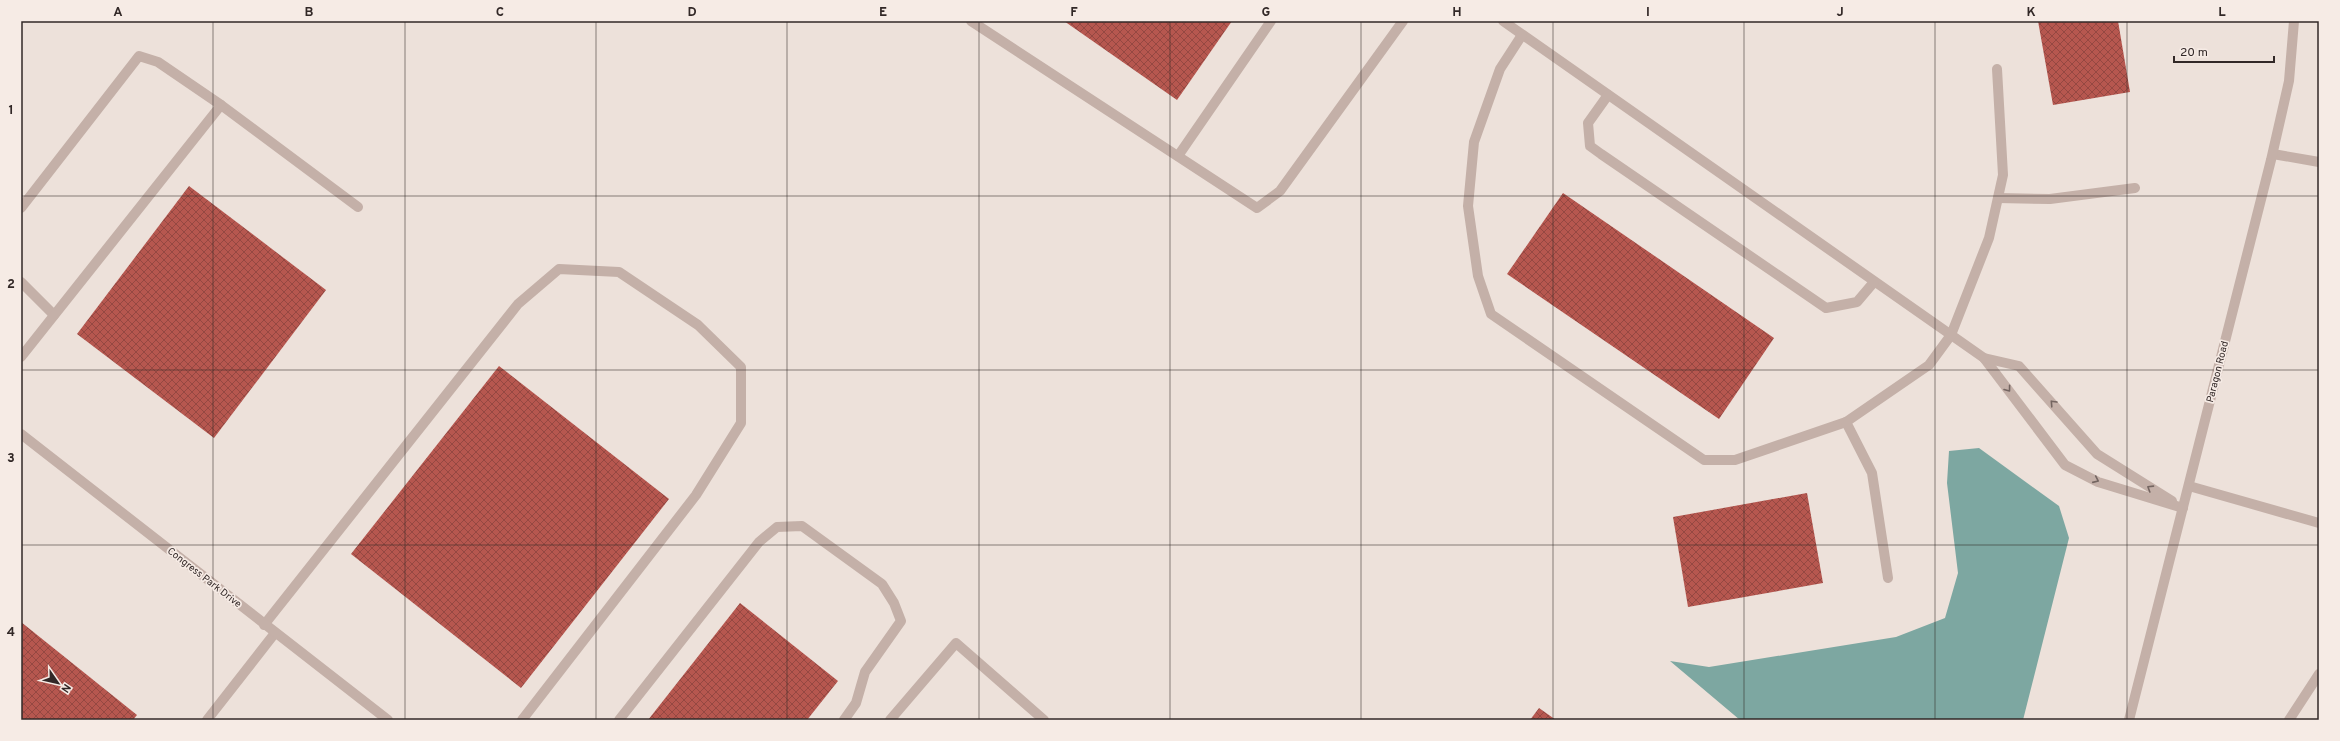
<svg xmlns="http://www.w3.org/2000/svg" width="2340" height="741" viewBox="0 0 2340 741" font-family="Overpass,sans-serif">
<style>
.water{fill:#7da7a1}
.building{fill:url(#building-cross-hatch)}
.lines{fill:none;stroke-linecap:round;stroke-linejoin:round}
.service{stroke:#c4b0a8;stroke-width:10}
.minor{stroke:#c4b0a8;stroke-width:10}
.tertiary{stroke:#c4b0a8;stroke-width:10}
.oneway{stroke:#746561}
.grid{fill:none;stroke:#322827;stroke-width:1;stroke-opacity:0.55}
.labels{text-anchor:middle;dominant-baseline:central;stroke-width:3.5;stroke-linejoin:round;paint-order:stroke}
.street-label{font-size:10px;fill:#322827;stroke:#f6ebe5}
.neatline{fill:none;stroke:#322827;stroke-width:1.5}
.grid-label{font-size:13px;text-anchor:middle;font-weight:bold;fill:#322827}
</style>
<defs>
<pattern id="building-cross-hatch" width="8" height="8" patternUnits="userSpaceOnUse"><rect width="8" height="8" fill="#b6574f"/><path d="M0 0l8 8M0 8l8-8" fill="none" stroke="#954842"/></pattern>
</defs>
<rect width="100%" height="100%" fill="#ede1da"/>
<polygon class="water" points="1979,448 2059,506 2069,538 2023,720 1740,720 1670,661 1709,667 1896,637 1945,618 1958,573 1947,483 1949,451"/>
<g class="building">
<polygon points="1064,21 1232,21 1177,100"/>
<polygon points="2038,21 2118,21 2130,92 2053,105"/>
<polygon points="189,186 326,290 214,438 77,334"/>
<polygon points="1563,193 1774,338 1719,419 1507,274"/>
<polygon points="499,366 669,499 521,688 351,554"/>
<polygon points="1807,493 1823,583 1688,607 1673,517"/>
<polygon points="740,603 838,681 807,720 648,720"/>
<polygon points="21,622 137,715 133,720 21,720"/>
<polygon points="1539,708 1556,720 1530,720"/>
</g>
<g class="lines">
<g class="service">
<polyline points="971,21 1257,208 1280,191 1403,21"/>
<polyline points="1503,21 1984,358 2065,465 2098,482 2183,508"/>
<polyline points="1522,35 1500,69 1474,142 1468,206 1478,276 1491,314 1704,460 1735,460 1846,422 1929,365 1951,335 1989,238 2003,175 1997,69"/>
<polyline points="1608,95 1588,123 1590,146 1601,154 1826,308 1857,302 1874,282"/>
<polyline points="2273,154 2319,162"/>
<polyline points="1178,156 1271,21"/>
<polyline points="1998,198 2050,199 2135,188"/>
<polyline points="21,208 139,56 158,62 221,105"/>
<polyline points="21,282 54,315"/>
<polyline points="21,357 221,105 358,207"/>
<polyline points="1984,358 2019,366 2097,454 2172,501"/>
<polyline points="1846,422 1872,473 1888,578"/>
<polyline points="2189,486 2319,523"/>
<polyline points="264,625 518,304 559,269 619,272 698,325 741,367 741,423 696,495 522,720"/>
<polyline points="207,720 275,633"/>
<polyline points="619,720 759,542 777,527 802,526 882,584 894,603 901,621 865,672 856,703 844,720"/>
<polyline points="890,720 956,643 1044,720"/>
<polyline points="2289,720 2319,674"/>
</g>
<polyline class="minor" points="21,434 388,720"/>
<polyline class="tertiary" points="2129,720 2271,160 2289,81 2294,21"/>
</g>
<defs><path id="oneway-chevron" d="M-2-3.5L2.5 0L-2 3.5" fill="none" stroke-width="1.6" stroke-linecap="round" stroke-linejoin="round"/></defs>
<g class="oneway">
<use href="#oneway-chevron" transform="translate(2008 389) rotate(53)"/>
<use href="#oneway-chevron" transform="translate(2053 403) rotate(-133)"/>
<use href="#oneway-chevron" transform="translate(2096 480) rotate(24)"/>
<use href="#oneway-chevron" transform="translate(2150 488) rotate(-148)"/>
</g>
<path class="grid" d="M 213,21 L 213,720M 405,21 L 405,720M 596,21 L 596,720M 787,21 L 787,720M 979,21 L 979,720M 1170,21 L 1170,720M 1361,21 L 1361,720M 1553,21 L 1553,720M 1744,21 L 1744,720M 1935,21 L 1935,720M 2127,21 L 2127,720M 21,196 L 2319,196M 21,370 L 2319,370M 21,545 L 2319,545"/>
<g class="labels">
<g class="street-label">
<text transform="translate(2218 372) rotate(-76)">Paragon Road</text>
<text transform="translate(204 578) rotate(38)">Congress Park Drive</text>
</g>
</g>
<rect width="2340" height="741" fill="none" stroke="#f6ebe5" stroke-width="44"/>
<g transform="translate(58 683) rotate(124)" stroke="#f6ebe5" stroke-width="3" paint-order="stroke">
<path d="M0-3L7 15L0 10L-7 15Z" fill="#322827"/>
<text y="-6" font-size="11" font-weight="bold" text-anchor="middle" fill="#322827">N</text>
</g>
<path d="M2174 56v6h100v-6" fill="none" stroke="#322827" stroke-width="2"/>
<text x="2180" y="56" font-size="12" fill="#322827" stroke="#f6ebe5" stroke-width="3" paint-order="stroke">20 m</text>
<rect x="22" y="22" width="2296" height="697" class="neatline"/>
<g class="grid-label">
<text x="118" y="16">A</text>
<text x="309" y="16">B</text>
<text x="500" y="16">C</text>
<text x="692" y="16">D</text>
<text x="883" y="16">E</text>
<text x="1074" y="16">F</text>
<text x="1266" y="16">G</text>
<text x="1457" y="16">H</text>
<text x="1648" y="16">I</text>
<text x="1840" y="16">J</text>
<text x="2031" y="16">K</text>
<text x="2222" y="16">L</text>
<text x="11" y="114">1</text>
<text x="11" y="288">2</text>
<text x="11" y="462">3</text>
<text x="11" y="636">4</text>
</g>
</svg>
